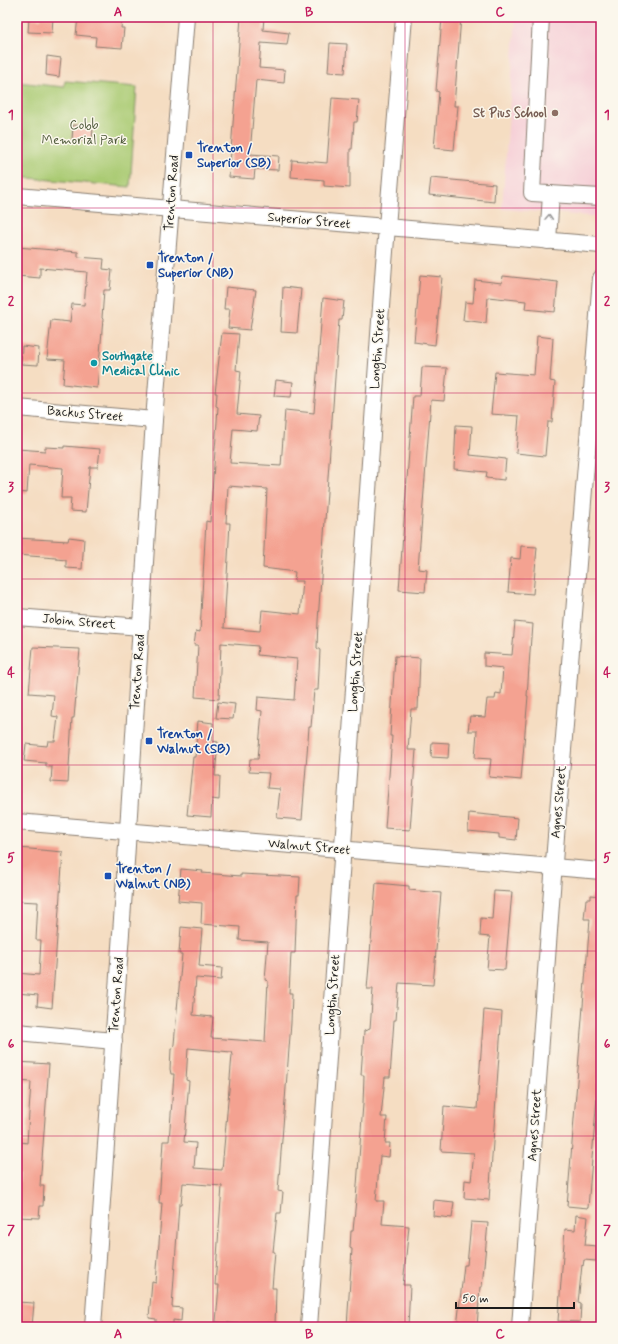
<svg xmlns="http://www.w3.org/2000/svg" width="618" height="1344" viewBox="0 0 618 1344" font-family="Mynerve,sans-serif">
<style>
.built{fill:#f6cfd7}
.green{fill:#aacb73;stroke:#637448}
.building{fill:#f4a291;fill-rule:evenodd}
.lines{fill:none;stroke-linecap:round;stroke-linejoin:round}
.minor-casing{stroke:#887c6f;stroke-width:18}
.minor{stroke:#fff;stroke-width:16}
.oneway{stroke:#999}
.grid{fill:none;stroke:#c2185b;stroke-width:1;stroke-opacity:0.55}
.education-dot{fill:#8d6e63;stroke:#fbf7ec;stroke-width:1.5}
.transit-dot{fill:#1a4fb4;stroke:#fbf7ec;stroke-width:1.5}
.culture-dot{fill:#0f9aa8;stroke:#fbf7ec;stroke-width:1.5}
.labels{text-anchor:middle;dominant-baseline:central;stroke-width:3;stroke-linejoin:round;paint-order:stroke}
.education-label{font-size:13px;font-weight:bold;fill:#785e54;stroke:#fbf7ec;text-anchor:end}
.park-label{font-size:13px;fill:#4e593a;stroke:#fbf7ec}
.transit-label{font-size:13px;font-weight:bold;fill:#164399;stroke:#fbf7ec;text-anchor:start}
.street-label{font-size:13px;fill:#1c1c1c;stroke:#fbf7ec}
.culture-label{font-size:13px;font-weight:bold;fill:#0d838f;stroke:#fbf7ec;text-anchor:start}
.neatline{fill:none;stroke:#c2185b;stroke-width:1.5}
.grid-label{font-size:13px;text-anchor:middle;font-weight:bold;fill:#c2185b}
</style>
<rect width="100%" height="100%" fill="#fbf7ec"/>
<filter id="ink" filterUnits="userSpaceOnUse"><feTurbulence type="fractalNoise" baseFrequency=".025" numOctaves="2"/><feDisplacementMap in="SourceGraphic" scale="8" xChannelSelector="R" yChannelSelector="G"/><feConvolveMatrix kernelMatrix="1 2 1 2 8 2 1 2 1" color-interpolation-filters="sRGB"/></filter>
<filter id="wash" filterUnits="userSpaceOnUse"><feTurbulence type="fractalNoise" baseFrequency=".012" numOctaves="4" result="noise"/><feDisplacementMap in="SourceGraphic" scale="16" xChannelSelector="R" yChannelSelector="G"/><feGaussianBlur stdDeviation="0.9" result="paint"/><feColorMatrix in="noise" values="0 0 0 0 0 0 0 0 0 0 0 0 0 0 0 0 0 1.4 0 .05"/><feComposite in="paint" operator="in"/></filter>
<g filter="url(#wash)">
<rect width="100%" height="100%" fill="#f5ddc2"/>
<polygon class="built" points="516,17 601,17 601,217 502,209"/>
<polygon class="green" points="65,81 137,87 130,187 17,177 17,82 64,87"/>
<g id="blocks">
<g class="building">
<polygon points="41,17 53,17 52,33 28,32 29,18 41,19"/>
<polygon points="78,17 122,19 121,28 124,28 122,48 95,46 96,37 76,35"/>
<polygon points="241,17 264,17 263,30 289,33 287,45 261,43 259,68 285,70 284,83 256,80 250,154 279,156 278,170 255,169 254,179 229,177"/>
<polygon points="442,17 461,17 454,106 458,106 454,150 434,148 439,92 436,91"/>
<polygon points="330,43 347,44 345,73 328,72"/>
<polygon points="47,56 61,58 59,77 46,75"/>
<polygon points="332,98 359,100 357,122 354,122 352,149 350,149 350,188 324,186 324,180 291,177 292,160 327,163"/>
<polygon points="73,125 93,127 92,142 72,140"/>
<polygon points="431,178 495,184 494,202 429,195"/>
<polygon points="17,247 78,252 78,257 104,259 103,269 112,270 110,290 104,290 102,318 103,319 97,388 63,384 65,360 47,359 51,320 70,322 72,304 84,305 87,272 40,268 40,278 17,276"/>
<polygon points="420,275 442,277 435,345 414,342"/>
<polygon points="503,276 558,282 555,312 525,309 526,301 488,297 486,323 463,320 465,302 473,303 475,280 502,283"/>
<polygon points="226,287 256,290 250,330 228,328 230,309 224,309"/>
<polygon points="283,287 301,289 297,333 281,332"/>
<path d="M 323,298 L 344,301 L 342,320 L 339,320 L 318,621 L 317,648 L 320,650 L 318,690 L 314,690 L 311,727 L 309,727 L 302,820 L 277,818 L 280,789 L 267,788 L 269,773 L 249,772 L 250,759 L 258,759 L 262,711 L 257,710 L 258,697 L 294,700 L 297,659 L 257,655 L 258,646 L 221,643 L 219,699 L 195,697 L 198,645 L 194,645 L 196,631 L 200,632 L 206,521 L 210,522 L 218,407 L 216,406 L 217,393 L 215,393 L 222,333 L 239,334 L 236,370 L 241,371 L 237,414 L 259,416 L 257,431 L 233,429 L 230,463 L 281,466 L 285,410 L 314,413 ZM 228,486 L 267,489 L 263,568 L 295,572 L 294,581 L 303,581 L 300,614 L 262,610 L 260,631 L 224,628 L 230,523 L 226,523 Z"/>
<polygon points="537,336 553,338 550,381 555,382 552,422 548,422 545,456 516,453 519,416 491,414 495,372 534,375"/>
<polygon points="22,346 39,348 38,365 21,364"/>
<polygon points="422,367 447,368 444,401 431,400 418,569 427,570 425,592 399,590 413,396 420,396"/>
<polygon points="276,380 293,382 291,397 274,396"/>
<polygon points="456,425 472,426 470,455 506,459 504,480 486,478 487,472 454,469"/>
<polygon points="64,446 100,449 98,467 90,467 86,512 70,511 71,498 61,498 63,468 29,465 27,493 17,492 17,449 45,451 45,447 64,448"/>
<polygon points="69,537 84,539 82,569 66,568 66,560 56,559 56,558 17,555 17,538 68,541"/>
<polygon points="521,546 537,547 533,594 508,592 511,558 520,559"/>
<polygon points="515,622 533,624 532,638 531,637 527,696 528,696 521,780 489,777 491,759 475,758 477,731 468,731 470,716 485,717 487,699 495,699 496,693 501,694 503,668 484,666 484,653 512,655"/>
<polygon points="33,647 80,649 74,718 72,718 68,783 51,782 52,767 46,767 46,763 24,761 26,744 47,746 48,741 55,741 58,717 52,716 54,695 29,693"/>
<polygon points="395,656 420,658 418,709 411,709 408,750 416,750 410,830 385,828 392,736 390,736"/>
<polygon points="218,702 235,704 233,719 216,718"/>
<polygon points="198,721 213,723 212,741 218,742 215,776 220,776 219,800 212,799 211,817 187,815 193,757 195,757"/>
<polygon points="432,742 449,743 448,758 431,757"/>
<polygon points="469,813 518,818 516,840 499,838 499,834 468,831"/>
<polygon points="19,848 63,852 52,1008 37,1006 38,995 17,993 17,973 39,975 41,940 36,940 38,902 17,901"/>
<path d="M 181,869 L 203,871 L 202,873 L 241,876 L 241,874 L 300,877 L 299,895 L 297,895 L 295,953 L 291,953 L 289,993 L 292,993 L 291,1023 L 278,1191 L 283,1192 L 281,1213 L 277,1213 L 273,1252 L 275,1252 L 272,1288 L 276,1288 L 275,1327 L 216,1322 L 219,1285 L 215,1285 L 222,1186 L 183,1183 L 181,1204 L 179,1204 L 172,1307 L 182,1308 L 181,1321 L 173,1320 L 173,1327 L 156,1327 L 156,1319 L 149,1318 L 152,1282 L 156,1283 L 162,1203 L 159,1203 L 163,1141 L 169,1141 L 174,1074 L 171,1074 L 170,1069 L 171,1049 L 173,1049 L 174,1044 L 182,954 L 179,954 L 181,927 L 202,929 L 199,966 L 222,968 L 221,980 L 196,978 L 193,1015 L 213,1017 L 211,1038 L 265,1042 L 268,981 L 265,980 L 268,942 L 239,940 L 240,927 L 201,924 L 202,903 L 178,901 ZM 188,1048 L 231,1052 L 232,1055 L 222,1170 L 194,1168 L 196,1143 L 184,1142 L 189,1081 L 186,1080 Z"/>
<polygon points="376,883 409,886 409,890 441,893 433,985 399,983 396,1020 394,1020 390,1077 385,1077 381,1117 387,1117 385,1143 390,1143 389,1157 380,1156 376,1201 384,1201 382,1224 409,1226 403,1285 410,1285 408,1327 347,1327 352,1249 350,1248 351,1231 353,1231 356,1199 363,1104 364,1075 361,1075 364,1031 370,1029 373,989 367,989"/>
<polygon points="494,891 512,892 505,970 487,969 490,937 480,936 481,918 492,919"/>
<polygon points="591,895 601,896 601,1047 588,1208 567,1206 590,919 584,919 586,899 591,899"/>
<polygon points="484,1010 502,1012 489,1200 464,1198 465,1180 471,1181 474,1153 441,1151 444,1106 477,1109"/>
<polygon points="17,1062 49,1064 40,1186 44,1186 43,1206 40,1206 39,1218 17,1217 20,1173 17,1173 17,1156 20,1156 21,1142 27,1143 31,1082 17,1081"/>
<polygon points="434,1200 454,1202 452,1218 433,1216"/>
<polygon points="576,1215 588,1217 585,1245 597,1246 596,1261 584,1260 583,1266 582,1265 578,1303 581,1304 580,1322 558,1321 565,1229 575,1230"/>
<polygon points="471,1222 488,1223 482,1287 480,1287 477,1327 457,1327 464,1265 467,1265"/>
<polygon points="17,1302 34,1303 32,1327 17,1327"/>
</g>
</g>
</g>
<g filter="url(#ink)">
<use href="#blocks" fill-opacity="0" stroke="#887c6f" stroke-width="1"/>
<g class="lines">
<defs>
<g id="minor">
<polyline points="541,17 532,193 601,197"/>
<polyline points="17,196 601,245"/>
<polyline points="548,241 551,194"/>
<polyline points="17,408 154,420"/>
<polyline points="17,617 141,627"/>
<polyline points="17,822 601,871"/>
<polyline points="17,1032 114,1041"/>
<polyline points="93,1327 125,877 154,420 186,17"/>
<polyline points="309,1327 384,264 404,17"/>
<polyline points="520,1327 555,849 601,278"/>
</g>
</defs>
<use href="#minor" class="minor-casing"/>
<use href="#minor" class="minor"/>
</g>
<defs><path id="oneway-chevron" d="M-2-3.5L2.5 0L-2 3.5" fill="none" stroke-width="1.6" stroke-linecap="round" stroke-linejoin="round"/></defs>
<use class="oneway" href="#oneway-chevron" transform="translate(549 217) rotate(-87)"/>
</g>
<path class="grid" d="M 213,17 L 213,1327M 405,17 L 405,1327M 17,208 L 601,208M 17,393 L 601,393M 17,579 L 601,579M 17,765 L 601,765M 17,951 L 601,951M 17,1136 L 601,1136"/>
<circle class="education-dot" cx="555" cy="113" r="4"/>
<g class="transit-dot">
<rect x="185" y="151" width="8" height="8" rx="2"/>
<rect x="146" y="261" width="8" height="8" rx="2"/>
<rect x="145" y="737" width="8" height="8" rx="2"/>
<rect x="104" y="872" width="8" height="8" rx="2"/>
</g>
<circle class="culture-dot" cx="94" cy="363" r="4"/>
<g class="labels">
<g class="education-label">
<text x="547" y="113">St Pius School</text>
</g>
<g class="park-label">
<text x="84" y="125">Cobb<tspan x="84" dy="15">Memorial Park</tspan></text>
</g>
<g class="transit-label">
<text x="197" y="148">Trenton /<tspan x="197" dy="15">Superior (SB)</tspan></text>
<text x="158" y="258">Trenton /<tspan x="158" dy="15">Superior (NB)</tspan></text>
<text x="157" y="734">Trenton /<tspan x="157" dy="15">Walnut (SB)</tspan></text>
<text x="116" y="869">Trenton /<tspan x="116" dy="15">Walnut (NB)</tspan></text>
</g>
<g class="street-label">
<text transform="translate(172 193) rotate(-86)">Trenton Road</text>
<text transform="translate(309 221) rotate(5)">Superior Street</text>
<text transform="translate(378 349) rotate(-86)">Longtin Street</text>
<text transform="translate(85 414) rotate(5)">Backus Street</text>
<text transform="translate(79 622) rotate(5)">Jobin Street</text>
<text transform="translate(138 672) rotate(-86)">Trenton Road</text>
<text transform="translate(356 672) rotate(-86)">Longtin Street</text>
<text transform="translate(559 802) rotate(-85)">Agnes Street</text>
<text transform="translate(309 847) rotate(5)">Walnut Street</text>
<text transform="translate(117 995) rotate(-86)">Trenton Road</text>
<text transform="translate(333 995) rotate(-86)">Longtin Street</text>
<text transform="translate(535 1125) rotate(-86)">Agnes Street</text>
</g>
<g class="culture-label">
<text x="102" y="356">Southgate<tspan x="102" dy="15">Medical Clinic</tspan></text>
</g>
</g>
<rect width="618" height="1344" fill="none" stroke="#fbf7ec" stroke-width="44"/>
<path d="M456 1302v6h118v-6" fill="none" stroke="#1c1c1c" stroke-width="2"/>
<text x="462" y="1302" font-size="12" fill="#1c1c1c" stroke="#fbf7ec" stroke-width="3" paint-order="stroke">50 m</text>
<rect x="22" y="22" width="574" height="1300" class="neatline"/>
<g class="grid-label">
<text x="118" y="16">A</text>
<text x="309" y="16">B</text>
<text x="500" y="16">C</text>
<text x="11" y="119">1</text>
<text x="607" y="119">1</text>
<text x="11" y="305">2</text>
<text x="607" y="305">2</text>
<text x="11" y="491">3</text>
<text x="607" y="491">3</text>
<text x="11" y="677">4</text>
<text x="607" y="677">4</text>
<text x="11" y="862">5</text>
<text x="607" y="862">5</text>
<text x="11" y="1048">6</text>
<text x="607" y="1048">6</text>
<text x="11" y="1234">7</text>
<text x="607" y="1234">7</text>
<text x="118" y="1338">A</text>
<text x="309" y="1338">B</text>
<text x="500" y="1338">C</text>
</g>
</svg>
